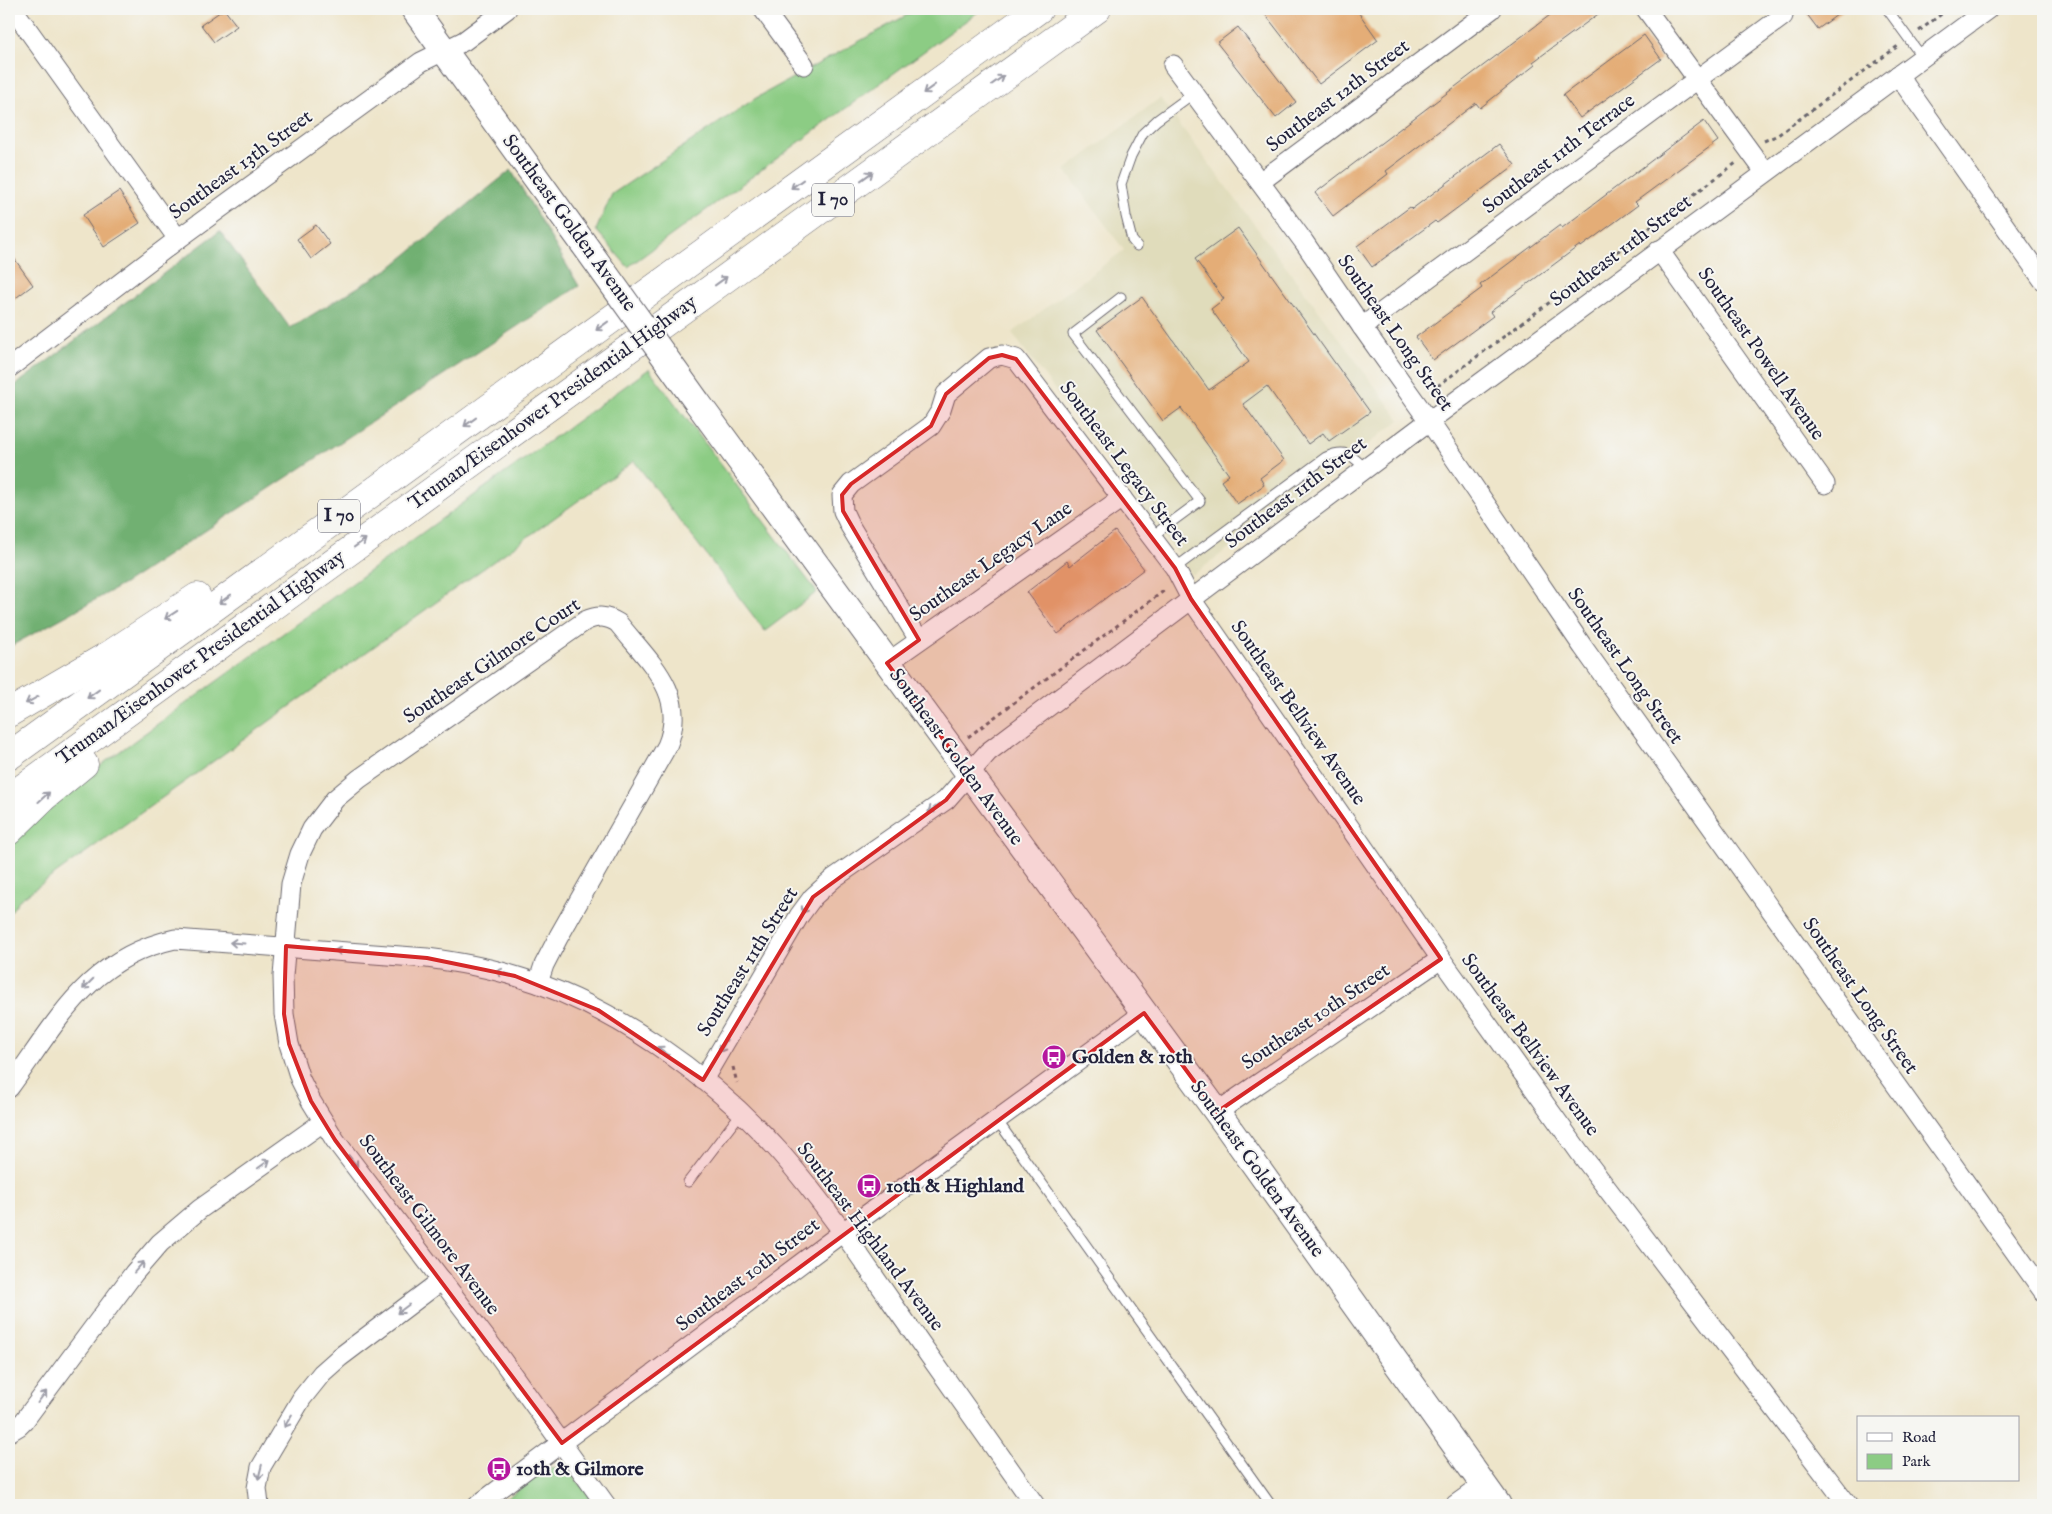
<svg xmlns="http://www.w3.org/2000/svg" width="2052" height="1514" viewBox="0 0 2052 1514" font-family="'IM FELL English',serif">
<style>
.built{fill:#e0dcbb}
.green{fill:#8ccc84;stroke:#577760}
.forest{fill:#71b072;stroke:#4a6956}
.building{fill:#e4ad77}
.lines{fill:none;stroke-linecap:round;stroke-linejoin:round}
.lane-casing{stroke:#69666d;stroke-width:11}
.street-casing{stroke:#69666d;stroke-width:21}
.secondary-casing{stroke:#69666d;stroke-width:28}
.highway-casing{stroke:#69666d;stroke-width:29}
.path{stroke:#69666d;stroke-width:3;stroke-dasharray:4 4;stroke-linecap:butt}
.lane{stroke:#fff;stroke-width:9}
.street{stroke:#fff;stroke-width:19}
.secondary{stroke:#fff;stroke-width:26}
.highway{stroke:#fff;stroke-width:28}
.secondary-bridge-casing{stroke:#69666d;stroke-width:28;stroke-linecap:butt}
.secondary-bridge{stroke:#fff;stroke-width:26}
.oneway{stroke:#9c9ca7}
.marked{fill:#d62828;fill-opacity:0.2;stroke:#d62828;stroke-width:4;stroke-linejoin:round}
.labels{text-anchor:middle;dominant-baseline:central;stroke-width:4;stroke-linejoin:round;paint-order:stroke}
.shield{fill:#f6f6f2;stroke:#626272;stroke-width:1}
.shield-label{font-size:19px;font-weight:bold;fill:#22223b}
.street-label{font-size:20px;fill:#22223b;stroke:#f6f6f2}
.poi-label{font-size:20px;font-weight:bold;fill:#22223b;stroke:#f6f6f2;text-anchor:start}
</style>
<rect width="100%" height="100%" fill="#f6f6f2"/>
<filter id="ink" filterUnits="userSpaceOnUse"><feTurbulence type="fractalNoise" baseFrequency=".02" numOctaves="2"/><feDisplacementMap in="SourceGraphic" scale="10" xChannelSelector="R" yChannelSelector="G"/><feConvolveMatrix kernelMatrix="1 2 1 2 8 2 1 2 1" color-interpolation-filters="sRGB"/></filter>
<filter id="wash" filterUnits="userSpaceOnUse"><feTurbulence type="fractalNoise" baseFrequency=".0096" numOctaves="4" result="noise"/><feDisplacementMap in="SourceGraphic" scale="20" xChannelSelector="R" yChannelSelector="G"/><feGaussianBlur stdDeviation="1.12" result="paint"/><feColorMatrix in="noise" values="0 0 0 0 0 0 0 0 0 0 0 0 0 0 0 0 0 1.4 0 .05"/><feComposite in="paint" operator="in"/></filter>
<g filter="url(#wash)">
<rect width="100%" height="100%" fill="#eee5ca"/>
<polygon class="built" points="1160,98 1400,420 1193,575 1012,333 1124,250 1065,170"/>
<g class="green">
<polygon points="918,9 982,9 628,267 596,230 612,194 756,98"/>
<polygon points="649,369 817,592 765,631 634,461 19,900 9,914 9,847 29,826 105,762"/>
<polygon points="558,1468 572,1474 597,1505 497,1505 547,1469"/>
</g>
<polygon class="forest" points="511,170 579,286 124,584 9,647 9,390 220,231 290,328 390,268"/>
<g id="blocks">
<g class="building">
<polygon points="224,9 237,26 214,42 201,25"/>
<polygon points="1261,9 1356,9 1378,40 1319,84"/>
<polygon points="1558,9 1605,9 1533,62 1535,65 1480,108 1476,103 1386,171 1388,174 1333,216 1315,193"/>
<polygon points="1803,9 1845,9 1818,29"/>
<polygon points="1238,27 1296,102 1276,118 1217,43"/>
<polygon points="1644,35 1661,59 1580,118 1563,95"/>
<polygon points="1704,121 1718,141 1635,202 1638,205 1581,247 1580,245 1490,312 1493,316 1433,360 1416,337 1482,288 1480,285 1560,225 1562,228"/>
<polygon points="1499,144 1515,165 1437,223 1435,221 1372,267 1357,246 1410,207 1412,209"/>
<polygon points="119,191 140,223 104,247 83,215"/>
<polygon points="316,225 330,244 311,259 297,239"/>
<polygon points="1238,228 1370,412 1329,441 1323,433 1308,444 1267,386 1243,404 1284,460 1260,478 1264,485 1237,504 1221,481 1229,475 1181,408 1163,421 1097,330 1142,297 1209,390 1249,362 1211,309 1224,299 1195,259"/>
<polygon points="9,251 33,285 9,303"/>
<polygon points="1115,531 1144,569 1058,634 1027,592 1067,561 1070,566"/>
</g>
</g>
</g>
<g filter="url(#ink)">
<use href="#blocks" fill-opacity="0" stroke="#69666d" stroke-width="1"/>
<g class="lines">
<defs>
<g id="lane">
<polyline points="1887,9 1922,57"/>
<polyline points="1137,246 1132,240 1126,216 1121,184 1131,156 1143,133 1157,120 1194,93"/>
<polyline points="1121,297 1073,334 1200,501 1151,537"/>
<path d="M 1175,568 L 1326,457 C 1346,448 1351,455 1365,468"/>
<polyline points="997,1120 1271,1505"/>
<polyline points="688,1182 741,1113"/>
</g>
<g id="street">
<polyline points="763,9 804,65"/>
<polyline points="1646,9 1765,172"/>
<polyline points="9,12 13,9 178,239"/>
<polyline points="1173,65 1304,242 1362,327 1429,421 1583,647 2043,1291"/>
<polyline points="1898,75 2043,280"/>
<polyline points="1260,182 1492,9"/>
<polyline points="1659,250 1825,484"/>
<polyline points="1362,327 1783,16"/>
<polyline points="9,368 178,239 421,62 464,41 507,9"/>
<polyline points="919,640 850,526 843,511 842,495 851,484 931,426 941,410 946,394 989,358 1002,355 1016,359 1175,568 1191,599 1441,959 1580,1153 1848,1505"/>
<polyline points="887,663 1122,498"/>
<path d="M 538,983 L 544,965 L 559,936 L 667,746 C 689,694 648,661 618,623 C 607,616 598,615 585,621 L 359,779 L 335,799 L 312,829 L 300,854 L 291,884 L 283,976 L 284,1014 L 289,1044 L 300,1079 L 311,1101 L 335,1140 L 497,1353 L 606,1505"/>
<polyline points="703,1080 799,916 813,897 834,878 946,800 988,752 1429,421 1988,9"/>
<path d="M 9,1088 C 58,1021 88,958 175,939 L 427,958 C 457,962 486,967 515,976 C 612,1004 710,1075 778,1150 C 821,1199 858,1253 895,1307 C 942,1373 988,1439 1035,1505"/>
<polyline points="1217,1112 1441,959"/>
<polyline points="9,1432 19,1426 24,1421 134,1273 160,1243 200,1209 323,1122"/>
<polyline points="259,1505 257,1488 261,1467 302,1398 322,1373 340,1357 442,1280"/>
<polyline points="478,1505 843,1232 1144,1013"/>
<polyline points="1455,1505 1483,1485"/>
</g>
<g id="secondary">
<polyline points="414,9 583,243"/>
<polyline points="697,402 1217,1112 1498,1505"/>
</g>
<g id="highway">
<polyline points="9,713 112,653 197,597"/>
<polyline points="9,756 1039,9"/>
<polyline points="9,798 1097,9"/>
<polyline points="9,831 44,797 84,764"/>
</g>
</defs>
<use href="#lane" class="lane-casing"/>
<use href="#street" class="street-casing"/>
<use href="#secondary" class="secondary-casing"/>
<use href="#highway" class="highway-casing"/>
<g class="path">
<polyline points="1919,31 1948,9"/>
<polyline points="1764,141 1778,135 1898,46"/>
<polyline points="1431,391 1736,163"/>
<polyline points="968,737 1165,590"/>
<polyline points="733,1067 737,1083"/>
</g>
<use href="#lane" class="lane"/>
<use href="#street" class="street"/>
<use href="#secondary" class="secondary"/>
<use href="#highway" class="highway"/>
<defs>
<polyline id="secondary-bridge" points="583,243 697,402"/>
</defs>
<use href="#secondary-bridge" class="secondary-bridge-casing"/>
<use href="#secondary-bridge" class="secondary-bridge"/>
</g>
<defs><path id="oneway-shaft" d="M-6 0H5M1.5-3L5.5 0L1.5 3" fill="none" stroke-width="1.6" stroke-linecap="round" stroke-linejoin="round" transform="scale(1.25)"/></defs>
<g class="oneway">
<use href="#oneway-shaft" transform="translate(998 80) rotate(-36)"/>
<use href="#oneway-shaft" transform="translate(929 89) rotate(144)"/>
<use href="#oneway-shaft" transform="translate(867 176) rotate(-36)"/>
<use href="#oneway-shaft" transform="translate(797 184) rotate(144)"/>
<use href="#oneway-shaft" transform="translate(721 281) rotate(-36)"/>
<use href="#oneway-shaft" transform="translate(602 326) rotate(144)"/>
<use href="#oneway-shaft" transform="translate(470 422) rotate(144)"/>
<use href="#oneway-shaft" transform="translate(360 543) rotate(-36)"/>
<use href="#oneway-shaft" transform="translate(225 599) rotate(144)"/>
<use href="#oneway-shaft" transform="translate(171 615) rotate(147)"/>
<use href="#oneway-shaft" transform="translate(93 694) rotate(144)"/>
<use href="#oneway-shaft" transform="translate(32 700) rotate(151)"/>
<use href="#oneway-shaft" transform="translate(44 797) rotate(-42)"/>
<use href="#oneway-shaft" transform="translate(934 808) rotate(145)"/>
<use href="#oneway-shaft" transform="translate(806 907) rotate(127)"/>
<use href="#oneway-shaft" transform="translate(237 943) rotate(-176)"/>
<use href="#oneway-shaft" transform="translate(342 951) rotate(-175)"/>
<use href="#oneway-shaft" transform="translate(503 973) rotate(-166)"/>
<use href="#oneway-shaft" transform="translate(88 984) rotate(135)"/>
<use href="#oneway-shaft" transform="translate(723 1046) rotate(120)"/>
<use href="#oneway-shaft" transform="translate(663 1051) rotate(-145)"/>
<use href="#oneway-shaft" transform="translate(353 1161) rotate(52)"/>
<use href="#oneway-shaft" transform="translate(264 1164) rotate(-35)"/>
<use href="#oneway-shaft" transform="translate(139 1267) rotate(-48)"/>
<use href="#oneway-shaft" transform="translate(403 1309) rotate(143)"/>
<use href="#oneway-shaft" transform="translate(42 1397) rotate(-53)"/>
<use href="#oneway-shaft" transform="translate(288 1421) rotate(121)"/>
<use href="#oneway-shaft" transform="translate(260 1472) rotate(104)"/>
</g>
</g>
<path class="marked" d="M 1002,355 L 1016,359 L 1175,568 L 1191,599 L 1441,959 L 1217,1112 L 1144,1013 L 562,1443 L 335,1140 L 311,1101 L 289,1044 L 284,1014 L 286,946 L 427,958 L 515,976 L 598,1010 L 703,1080 L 813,897 L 946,800 L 968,773 L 887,663 L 919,640 L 843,511 L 842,495 L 851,484 L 931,426 L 946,394 L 989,358 Z"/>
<defs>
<symbol id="bus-disc" viewBox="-11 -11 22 22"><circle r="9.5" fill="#b5179e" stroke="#f6f6f2"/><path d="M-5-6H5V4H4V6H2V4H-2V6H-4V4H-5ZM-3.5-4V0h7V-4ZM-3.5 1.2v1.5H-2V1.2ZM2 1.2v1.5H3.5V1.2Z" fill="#fff"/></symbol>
</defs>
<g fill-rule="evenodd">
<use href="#bus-disc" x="1040" y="1043" width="28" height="28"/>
<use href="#bus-disc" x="855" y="1172" width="28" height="28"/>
<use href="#bus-disc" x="485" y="1455" width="28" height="28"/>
</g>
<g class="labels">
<g class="shield">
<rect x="812" y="183.5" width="42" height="33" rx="4"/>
<rect x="318" y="499.5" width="42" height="33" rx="4"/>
</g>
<g class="shield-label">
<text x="833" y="200">I 70</text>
<text x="339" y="516">I 70</text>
</g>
<g class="street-label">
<text transform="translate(1338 96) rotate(-37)">Southeast 12th Street</text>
<text transform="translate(1559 154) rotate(-37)">Southeast 11th Terrace</text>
<text transform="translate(241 165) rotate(-36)">Southeast 13th Street</text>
<text transform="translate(569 223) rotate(54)">Southeast Golden Avenue</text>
<text transform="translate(1621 251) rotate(-37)">Southeast 11th Street</text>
<text transform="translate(1395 333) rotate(55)">Southeast Long Street</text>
<text transform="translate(1761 354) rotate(55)">Southeast Powell Avenue</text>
<text transform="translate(553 403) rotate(-36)">Truman/Eisenhower Presidential Highway</text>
<text transform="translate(1124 464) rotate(53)">Southeast Legacy Street</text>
<text transform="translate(1296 493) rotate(-37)">Southeast 11th Street</text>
<text transform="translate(991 562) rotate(-35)">Southeast Legacy Lane</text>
<text transform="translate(201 658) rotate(-36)">Truman/Eisenhower Presidential Highway</text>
<text transform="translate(492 661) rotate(-34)">Southeast Gilmore Court</text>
<text transform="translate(1625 666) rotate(55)">Southeast Long Street</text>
<text transform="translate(1298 713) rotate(55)">Southeast Bellview Avenue</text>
<text transform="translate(956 757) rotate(54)">Southeast Golden Avenue</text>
<text transform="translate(748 962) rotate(-58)">Southeast 11th Street</text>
<text transform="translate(1860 996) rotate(55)">Southeast Long Street</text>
<text transform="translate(1316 1017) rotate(-34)">Southeast 10th Street</text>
<text transform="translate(1530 1045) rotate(54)">Southeast Bellview Avenue</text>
<text transform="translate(1257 1169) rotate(54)">Southeast Golden Avenue</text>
<text transform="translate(429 1225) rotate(53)">Southeast Gilmore Avenue</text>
<text transform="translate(870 1237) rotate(53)">Southeast Highland Avenue</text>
<text transform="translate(748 1275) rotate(-37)">Southeast 10th Street</text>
</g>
<g class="poi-label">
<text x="1072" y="1057">Golden &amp; 10th</text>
<text x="886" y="1186">10th &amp; Highland</text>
<text x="516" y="1469">10th &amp; Gilmore</text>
</g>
</g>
<rect width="2052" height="1514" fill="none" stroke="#f6f6f2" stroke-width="30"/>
<rect x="1857" y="1416" width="162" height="65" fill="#f6f6f2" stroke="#a1a1a9"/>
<rect x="1867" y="1433" width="25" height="8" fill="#ffffff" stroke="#a1a1a9"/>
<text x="1902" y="1442" font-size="15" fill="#22223b">Road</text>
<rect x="1867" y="1454" width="25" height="15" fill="#8ccc84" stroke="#a1a1a9"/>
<text x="1902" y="1466" font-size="15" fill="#22223b">Park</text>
</svg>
